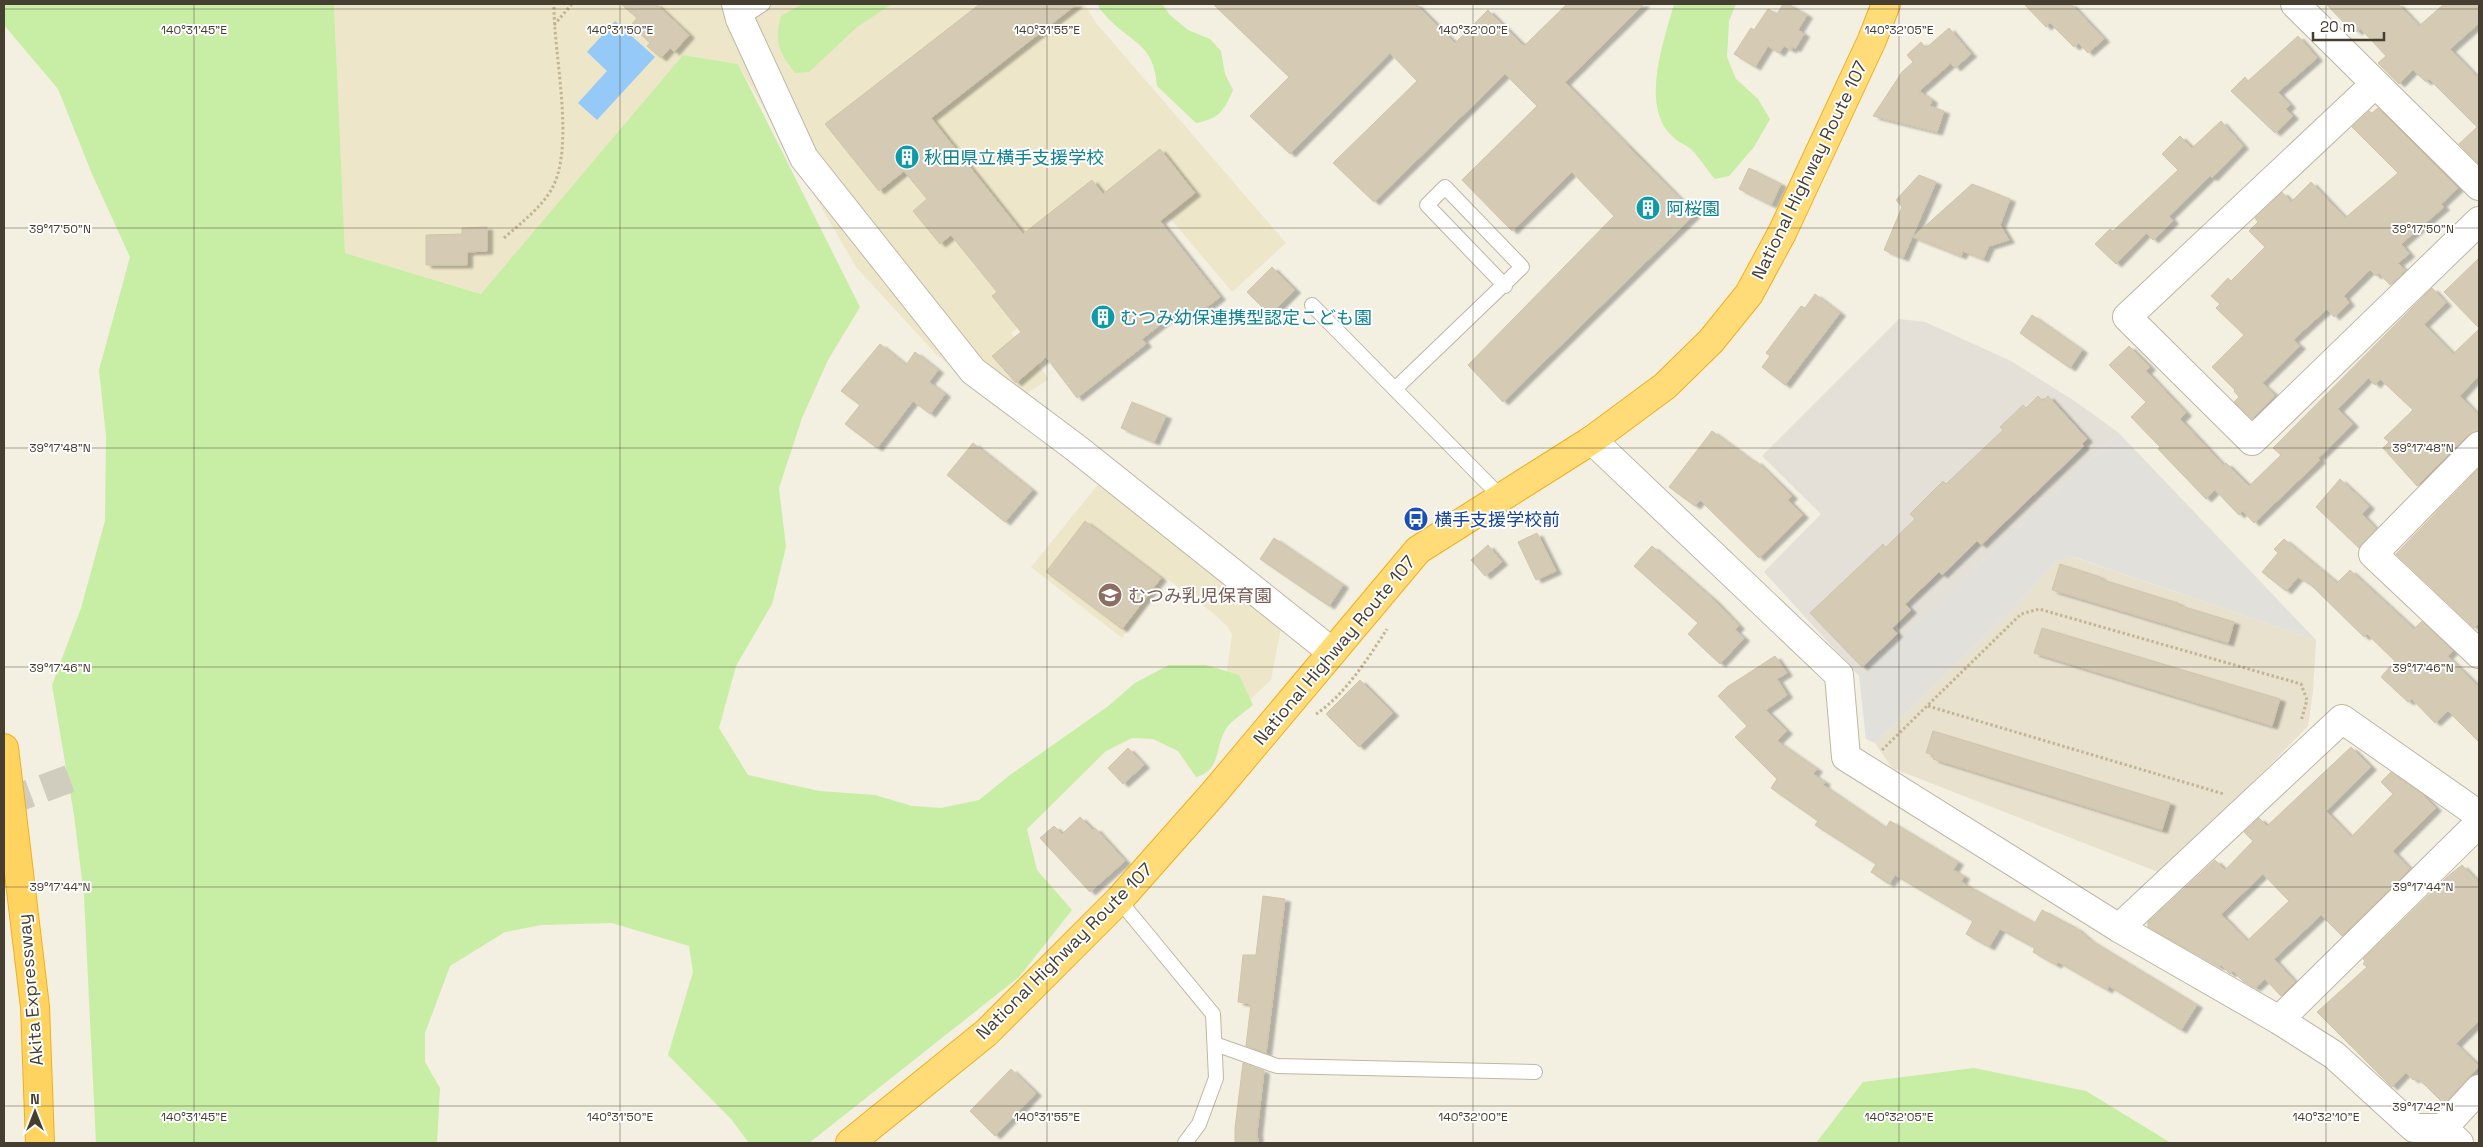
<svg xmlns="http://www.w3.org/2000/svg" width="2483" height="1147" viewBox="0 0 2483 1147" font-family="'Space Grotesk','Noto Sans JP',sans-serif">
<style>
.residential{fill:#e8e1ce}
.industrial{fill:#e4dfd7}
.education{fill:#eee6c9}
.green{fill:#c8eda4}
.parking{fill:#e2e0db}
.water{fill:#95caf8}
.building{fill:#d5cbb5;stroke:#d1c4a8;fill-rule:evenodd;filter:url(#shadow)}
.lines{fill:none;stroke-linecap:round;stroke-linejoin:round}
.minor-tunnel{stroke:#d0ccbe;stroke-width:28;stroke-dasharray:28 14;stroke-linecap:butt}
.service-casing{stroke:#bfb7a3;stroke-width:16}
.minor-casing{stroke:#bfb7a3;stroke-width:30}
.trunk-casing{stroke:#efaf1f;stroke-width:30}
.motorway-casing{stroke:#efaf1f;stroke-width:30}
.path{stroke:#c3b492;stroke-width:3;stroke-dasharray:2.5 2.5;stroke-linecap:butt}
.service{stroke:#fff;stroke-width:14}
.minor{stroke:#fff;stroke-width:28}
.trunk{stroke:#ffdc77;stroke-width:28}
.motorway{stroke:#ffd360;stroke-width:28}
.ticks{fill:none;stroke:#453e31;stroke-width:1;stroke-opacity:0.45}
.labels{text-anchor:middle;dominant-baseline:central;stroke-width:4;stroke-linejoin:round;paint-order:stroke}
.culture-label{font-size:18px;fill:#0d838f;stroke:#fff;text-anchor:start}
.street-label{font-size:18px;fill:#453e31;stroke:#fff}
.transit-label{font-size:18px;fill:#164399;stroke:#fff;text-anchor:start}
.education-label{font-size:18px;fill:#785e54;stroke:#fff;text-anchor:start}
.ticks-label{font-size:12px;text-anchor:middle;fill:#453e31;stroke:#fff;stroke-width:4;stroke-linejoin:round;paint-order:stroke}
</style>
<defs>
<filter id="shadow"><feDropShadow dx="5.5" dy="3" stdDeviation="1" flood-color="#0004"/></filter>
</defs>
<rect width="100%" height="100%" fill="#f3efe1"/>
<polygon class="residential" points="2073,557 2316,640 2313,691 2308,726 2163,874 1892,768 1875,743 2013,609 2056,561"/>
<polygon class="industrial" points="1899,319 1925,322 2011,361 2073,400 2119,433 1859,676 1764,572 1821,514 1762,456"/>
<g class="education">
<polygon points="334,4 1084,4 1097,24 1286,243 1232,292 1170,218 1011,333 1049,379 1002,410 934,352 856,267 738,64 683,55 482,294 345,253"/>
<polygon points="1101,481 1282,623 1271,680 1239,710 1223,701 1232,635 1228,627 1213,613 1166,578 1122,638 1031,567"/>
</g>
<g class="green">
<path d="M 4,4 L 334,4 L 345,253 L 481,294 L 683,55 L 738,64 L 860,307 L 828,360 L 802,418 L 779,488 L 786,547 L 772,604 L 736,666 L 719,728 L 748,775 L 819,791 L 875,795 L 912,806 L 941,808 L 979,800 L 1010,775 L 1107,707 L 1135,683 L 1169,665 L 1206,665 L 1239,675 L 1253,705 C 1245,712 1235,718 1228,726 C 1214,743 1223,770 1196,777 L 1178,751 L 1153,739 L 1132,738 L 1106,751 L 1027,829 L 1037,870 L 1072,910 L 1019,977 L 809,1143 L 749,1143 L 731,1119 L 668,1055 L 693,972 L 689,946 L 612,923 L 541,925 L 505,932 L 450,966 L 425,1033 L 425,1062 L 440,1088 L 437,1143 L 96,1143 L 84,896 L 74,815 L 52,685 L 81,608 L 105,521 L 106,436 L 99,370 L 130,257 L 92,174 L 58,89 L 4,25 Z"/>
<path d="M 802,4 L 892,4 L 857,27 L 809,72 L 795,73 C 779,52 774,42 781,16 Z"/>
<path d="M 1098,4 L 1162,4 L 1170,15 L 1188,30 L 1210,39 L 1221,51 L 1225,74 L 1233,90 C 1224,111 1219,119 1196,123 L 1157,86 C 1154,42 1131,44 1106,16 C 1103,12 1099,9 1098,4 Z"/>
<path d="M 1674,4 L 1736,4 L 1729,21 L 1727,57 L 1736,79 L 1758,99 L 1770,119 L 1754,147 L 1729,176 L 1715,179 C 1707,170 1700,158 1691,149 C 1685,144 1677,142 1672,136 C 1640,105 1664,41 1674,4 Z"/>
<polygon points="1974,1068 2086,1091 2171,1143 1816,1143 1863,1082"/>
</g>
<polygon class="parking" points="2119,433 2316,640 2074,557 2056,561 2013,609 1875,743 1866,739 1859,676"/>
<polygon class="water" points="615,21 655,57 597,120 578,103 607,71 587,52"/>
<g class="building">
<polygon points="621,4 656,4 689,35 674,52 670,48 661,58 647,46 650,43 631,25 637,18"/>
<polygon points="980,4 1077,4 931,118 1023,234 1092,180 1103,194 1160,149 1195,193 1160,221 1220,297 1189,321 1180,309 1142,339 1146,344 1077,398 1046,357 1016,383 992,356 1021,332 992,296 997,292 951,235 940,244 913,211 927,199 904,171 879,191 825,124"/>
<polygon points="1213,4 1416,4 1455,43 1488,10 1524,46 1567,4 1644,4 1565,82 1695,214 1503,402 1468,365 1614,216 1572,172 1512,231 1462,180 1537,106 1505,74 1374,202 1333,163 1417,81 1390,53 1290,154 1250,116 1289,77"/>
<polygon points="1783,4 1788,4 1807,15 1798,30 1804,34 1795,49 1793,47 1791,50 1784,46 1779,53 1768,46 1755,67 1734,54 1751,28 1754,30 1768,9 1777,14"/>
<polygon points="2024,4 2071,4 2104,39 2088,53 2079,43 2074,47 2050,23 2046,27"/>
<polygon points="2326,4 2398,4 2419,26 2444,4 2479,4 2479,23 2450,49 2479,79 2479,164 2459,144 2477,127 2429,79 2426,82 2413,70 2399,84 2378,63 2386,56 2360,28 2357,32 2352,27 2350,29"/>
<polygon points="1949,28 1971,54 1955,68 1951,63 1919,91 1932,100 1930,106 1944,111 1937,132 1873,116 1902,72 1913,62 1907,55 1921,42 1926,48"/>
<polygon points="2298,36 2317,58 2278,92 2290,105 2286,109 2293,116 2275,133 2231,91 2245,77 2248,81"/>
<polygon points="2378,108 2458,188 2441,204 2444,207 2401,244 2409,254 2398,263 2405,271 2390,285 2379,273 2376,276 2370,270 2344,296 2349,303 2334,317 2327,309 2293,340 2300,346 2262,383 2275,395 2252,419 2234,402 2239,397 2234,391 2235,390 2212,367 2244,335 2216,308 2220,304 2211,296 2228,278 2231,281 2265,247 2249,231 2258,222 2255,218 2282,192 2291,202 2311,182 2345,218 2398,173 2352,127 2369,111 2372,113"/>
<polygon points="2221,121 2243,146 2212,178 2210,176 2169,216 2173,221 2153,240 2146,233 2116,264 2095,244 2110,229 2113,231 2178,170 2162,154 2180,136 2192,148"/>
<polygon points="1749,168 1781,184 1771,205 1739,189"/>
<polygon points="1919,175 1936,182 1903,258 1884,250 1902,207 1896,200"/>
<polygon points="1972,184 2010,199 2000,225 2009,240 1989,246 1983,259 1963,251 1961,256 1913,237"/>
<polygon points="487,227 487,251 467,252 467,265 426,265 426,235 462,234 462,228"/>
<polygon points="2479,258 2479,328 2444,292"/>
<polygon points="1272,267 1295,290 1270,315 1247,292"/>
<polygon points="2432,288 2446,303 2424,324 2453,354 2479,329 2479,375 2460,396 2479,416 2479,431 2468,435 2417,486 2383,448 2389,442 2384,438 2413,410 2380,379 2375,385 2368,378 2338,409 2353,424 2318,458 2320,460 2254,523 2243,511 2239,515 2215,490 2206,499 2158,449 2160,447 2131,417 2146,402 2109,365 2129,346 2150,367 2146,371 2186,413 2180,419 2224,466 2226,463 2249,486 2281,455 2273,448"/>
<polygon points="1815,294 1840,313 1785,385 1762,367 1770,356 1766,353 1801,306 1805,308"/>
<polygon points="2032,315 2082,350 2070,368 2020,333"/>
<polygon points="880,344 906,365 915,352 938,370 929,382 945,394 930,414 913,401 877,448 845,424 860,405 841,391"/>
<polygon points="2038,396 2043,401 2048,396 2087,439 2082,444 2084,446 1981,545 1977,541 1942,575 1939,572 1905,604 1911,610 1892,628 1897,634 1862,667 1810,613 1883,544 1886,547 1915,519 1910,514 1943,481 1946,484 2003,430 2000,427 2023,405 2026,408"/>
<polygon points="1132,402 1166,416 1154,442 1121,428"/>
<polygon points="1712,431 1754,462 1756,461 1792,496 1788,500 1803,515 1759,558 1700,500 1695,506 1669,487"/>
<polygon points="973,443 1032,490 1005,522 947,475"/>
<polygon points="2479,468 2479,623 2474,628 2396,554"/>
<polygon points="2340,479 2369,506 2362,514 2376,529 2359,548 2316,507"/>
<polygon points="1085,521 1161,578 1122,629 1046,572"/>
<polygon points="1537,533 1556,571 1536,580 1518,542"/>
<polygon points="1274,538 1343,585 1329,606 1260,559"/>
<polygon points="2284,539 2337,583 2350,570 2414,629 2422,621 2453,651 2447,656 2479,687 2479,742 2448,711 2435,723 2412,699 2408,702 2381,677 2395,661 2367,634 2364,637 2311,585 2298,577 2286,591 2262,572 2278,553 2274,549"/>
<polygon points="1488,545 1502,562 1485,576 1471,560"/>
<polygon points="1652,546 1714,600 1739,626 1735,630 1744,638 1720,664 1688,634 1698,623 1634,566"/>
<polygon points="2060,564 2100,577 2100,579 2178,603 2178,605 2234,622 2228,643 2052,590"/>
<polygon points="2042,628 2280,699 2272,726 2034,653"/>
<polygon points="1775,656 1787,673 1777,679 1787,695 1766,710 1787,731 1777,741 1817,769 1813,774 1825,782 1823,785 1886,828 1890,821 1958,862 1953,870 1964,876 1961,882 2035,923 2042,910 2076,928 2090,940 2197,1005 2181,1030 2109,986 2107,990 2058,962 2056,965 2033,952 2035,948 2000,929 1989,947 1966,934 1973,921 1895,875 1889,884 1871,872 1876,864 1815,825 1818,821 1771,788 1777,779 1735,737 1747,726 1718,696 1727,687"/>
<polygon points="1360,680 1393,713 1359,747 1326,714"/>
<polygon points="1933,731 2170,803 2162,830 1933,759 1934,755 1926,753"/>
<path d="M 2351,747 L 2371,767 L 2326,811 L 2351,837 L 2393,794 L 2381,782 L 2391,772 L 2422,794 L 2436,808 L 2393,851 L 2410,869 L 2342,936 L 2321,915 L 2274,959 L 2295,982 L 2281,996 L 2265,979 L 2255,988 L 2243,981 L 2233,971 L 2230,974 L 2221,965 L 2219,967 L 2148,927 L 2148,922 L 2215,860 L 2225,870 L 2253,841 L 2244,832 L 2259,818 L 2267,826 ZM 2263,874 L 2289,901 L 2247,941 L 2221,914 Z"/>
<polygon points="1128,748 1144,765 1123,784 1108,768"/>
<polygon points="1080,817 1093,830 1095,828 1125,861 1090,892 1040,838 1054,826 1062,834"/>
<polygon points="2462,865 2479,883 2479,1021 2456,1044 2479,1066 2444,1104 2423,1083 2415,1078 2413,1080 2406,1072 2392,1087 2317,1012 2367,967 2363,964 2365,961 2363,959 2447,877"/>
<polygon points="1263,896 1285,899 1266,1053 1246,1046 1251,1004 1238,1002 1243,955 1256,955"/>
<polygon points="1243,1063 1264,1071 1257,1132 1258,1143 1235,1143 1235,1128"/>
<polygon points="1011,1069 1036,1093 995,1136 970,1111"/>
</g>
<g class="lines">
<polyline class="minor-tunnel" points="4,803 82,774"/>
<defs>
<g id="service">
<polyline points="740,19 763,4"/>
<polyline points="1312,305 1501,497"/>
<polyline points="1395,389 1522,267 1445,187 1427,205 1505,286"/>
<polyline points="1119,900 1213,1014 1216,1078 1199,1124 1185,1143"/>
<polyline points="1215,1044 1277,1066 1535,1072"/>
</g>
<g id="minor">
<polyline points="736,4 740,19 804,158 973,371 1076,448 1332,652"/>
<polyline points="2295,4 2479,186"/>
<polyline points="2375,84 2127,317 2252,441 2479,221"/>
<polyline points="1592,440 1839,675 1846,757 2119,928 2279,1020 2334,1055 2414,1128 2443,1128 2459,1143"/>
<polyline points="2479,446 2373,554 2479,654"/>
<polyline points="2119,928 2342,719 2479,815"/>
<polyline points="2279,1020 2479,823"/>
<polyline points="2443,1128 2479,1089"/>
</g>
<polyline id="trunk" points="850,1143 986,1033 1119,900 1213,794 1418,550 1592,440 1665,386 1711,341 1749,294 1782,233 1872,40 1886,4"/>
<polyline id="motorway" points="4,748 35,1007 40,1143"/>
</defs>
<use href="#service" class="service-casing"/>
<use href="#minor" class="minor-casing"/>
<use href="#trunk" class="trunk-casing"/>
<use href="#motorway" class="motorway-casing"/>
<g class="path">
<polyline points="554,25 572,4"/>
<path d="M 504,238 C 521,223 538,210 550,192 C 577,149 553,54 554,4"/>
<polyline points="1928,706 2224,794"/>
<path d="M 1316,714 C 1344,696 1369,657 1387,629"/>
<polyline points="1882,750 2021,614 2039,609 2301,684 2307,700 2301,721"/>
</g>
<use href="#service" class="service"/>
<use href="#minor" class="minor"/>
<use href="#trunk" class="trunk"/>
<use href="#motorway" class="motorway"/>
</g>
<path class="ticks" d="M 194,4 L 194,1143M 620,4 L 620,1143M 1047,4 L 1047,1143M 1473,4 L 1473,1143M 1899,4 L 1899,1143M 2326,4 L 2326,1143M 4,9 L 2479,9M 4,228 L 2479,228M 4,448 L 2479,448M 4,667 L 2479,667M 4,887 L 2479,887M 4,1106 L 2479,1106"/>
<defs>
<symbol id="building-disc" viewBox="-11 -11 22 22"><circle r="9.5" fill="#0f9aa8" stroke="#fff"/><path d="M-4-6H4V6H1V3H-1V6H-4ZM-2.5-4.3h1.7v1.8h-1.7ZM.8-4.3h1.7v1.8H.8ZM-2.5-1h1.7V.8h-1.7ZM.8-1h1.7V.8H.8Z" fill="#fff"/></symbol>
<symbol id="bus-disc" viewBox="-11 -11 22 22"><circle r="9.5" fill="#1a4fb4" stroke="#fff"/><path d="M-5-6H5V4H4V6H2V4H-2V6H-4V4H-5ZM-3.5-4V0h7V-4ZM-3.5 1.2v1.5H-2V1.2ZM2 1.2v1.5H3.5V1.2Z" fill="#fff"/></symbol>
<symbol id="school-disc" viewBox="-11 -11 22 22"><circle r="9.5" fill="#8d6e63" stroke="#fff"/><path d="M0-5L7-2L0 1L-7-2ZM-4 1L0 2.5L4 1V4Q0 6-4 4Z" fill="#fff"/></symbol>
</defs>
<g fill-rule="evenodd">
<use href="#building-disc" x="893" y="143" width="28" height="28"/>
<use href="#building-disc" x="1634" y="194" width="28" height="28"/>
<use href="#building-disc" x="1089" y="303" width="28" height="28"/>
<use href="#bus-disc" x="1402" y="505" width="28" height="28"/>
<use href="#school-disc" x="1096" y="581" width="28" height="28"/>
</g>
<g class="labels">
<g class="culture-label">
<text x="924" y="157">秋田県立横手支援学校</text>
<text x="1666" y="208">阿桜園</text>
<text x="1120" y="317">むつみ幼保連携型認定こども園</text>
</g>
<g class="street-label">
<text transform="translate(1809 170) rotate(-64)">National Highway Route 107</text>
<text transform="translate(1334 650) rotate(-50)">National Highway Route 107</text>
<text transform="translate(1064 951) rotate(-45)">National Highway Route 107</text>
<text transform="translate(30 990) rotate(-95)">Akita Expressway</text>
</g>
<g class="transit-label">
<text x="1434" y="519">横手支援学校前</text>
</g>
<g class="education-label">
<text x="1128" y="595">むつみ乳児保育園</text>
</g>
</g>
<g class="ticks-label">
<text x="194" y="34">140°31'45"E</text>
<text x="620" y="34">140°31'50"E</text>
<text x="1047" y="34">140°31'55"E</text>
<text x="1473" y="34">140°32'00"E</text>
<text x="1899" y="34">140°32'05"E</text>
<text x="60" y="233">39°17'50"N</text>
<text x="2423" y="233">39°17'50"N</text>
<text x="60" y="452">39°17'48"N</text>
<text x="2423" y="452">39°17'48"N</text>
<text x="60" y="672">39°17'46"N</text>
<text x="2423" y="672">39°17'46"N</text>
<text x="60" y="891">39°17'44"N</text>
<text x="2423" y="891">39°17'44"N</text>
<text x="2423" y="1111">39°17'42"N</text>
<text x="194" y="1121">140°31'45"E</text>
<text x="620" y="1121">140°31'50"E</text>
<text x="1047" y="1121">140°31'55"E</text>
<text x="1473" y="1121">140°32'00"E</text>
<text x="1899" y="1121">140°32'05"E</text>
<text x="2326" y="1121">140°32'10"E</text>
</g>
<rect width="2483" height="1147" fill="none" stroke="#453e31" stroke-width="10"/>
<g transform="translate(35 1112)" stroke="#ffffff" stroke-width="4" paint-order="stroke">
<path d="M0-4L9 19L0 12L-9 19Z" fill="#453e31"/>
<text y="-8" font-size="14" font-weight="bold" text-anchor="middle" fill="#453e31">N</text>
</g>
<path d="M2313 32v8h71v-8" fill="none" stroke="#453e31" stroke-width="2.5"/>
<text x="2320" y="32" font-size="15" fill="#453e31" stroke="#ffffff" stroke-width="4" paint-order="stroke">20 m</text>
</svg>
